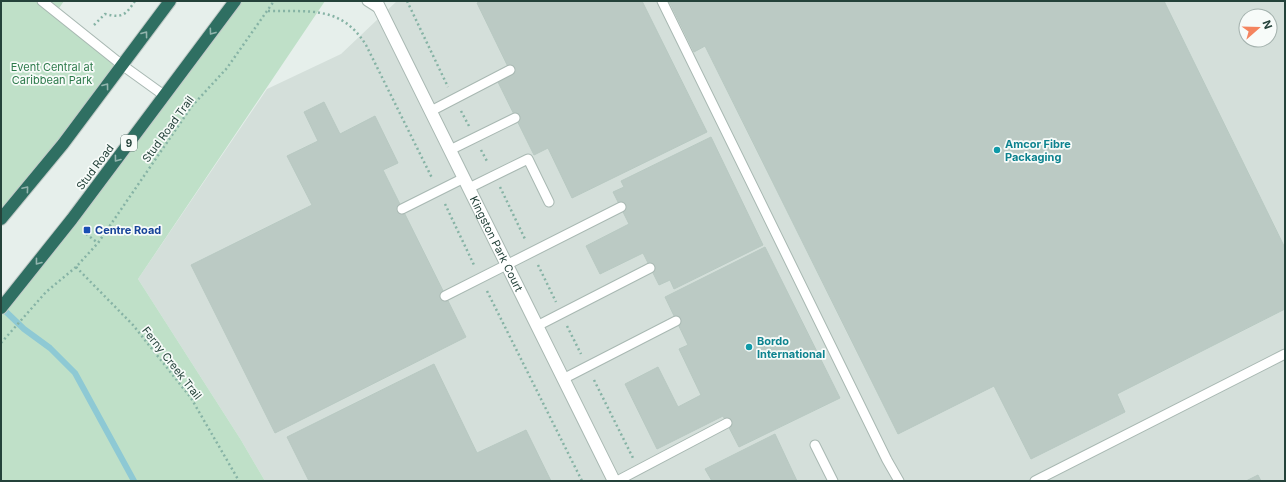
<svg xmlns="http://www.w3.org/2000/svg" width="1286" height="482" viewBox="0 0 1286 482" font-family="Inter,sans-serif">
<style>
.built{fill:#d4dfda;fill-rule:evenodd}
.green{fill:#bfe0c8}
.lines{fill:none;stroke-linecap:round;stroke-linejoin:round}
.stream{stroke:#8ec9d4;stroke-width:6}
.building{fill:#bbcac4;stroke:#b8c9c2}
.lane-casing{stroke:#a8b8b2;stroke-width:11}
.street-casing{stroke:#a8b8b2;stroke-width:14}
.highway-casing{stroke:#c2cac8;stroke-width:14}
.path{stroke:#86b3a5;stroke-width:2.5;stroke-dasharray:2 3;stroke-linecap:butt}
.lane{stroke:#fff;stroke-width:9}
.street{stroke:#fff;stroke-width:12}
.highway{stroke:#2f6f62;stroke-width:12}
.oneway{stroke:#93b5ae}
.culture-dot{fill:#0f9aa8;stroke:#f7fbf9;stroke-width:1.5}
.transit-dot{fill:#1a4fb4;stroke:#f7fbf9;stroke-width:1.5}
.labels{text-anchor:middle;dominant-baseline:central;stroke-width:3.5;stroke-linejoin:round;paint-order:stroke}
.shield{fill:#f7fbf9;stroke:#637a73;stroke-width:1}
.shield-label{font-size:10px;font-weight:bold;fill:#24423a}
.park-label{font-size:11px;fill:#2d7a4b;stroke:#f7fbf9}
.street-label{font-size:11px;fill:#24423a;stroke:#f7fbf9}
.culture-label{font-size:11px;font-weight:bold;fill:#0d838f;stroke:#f7fbf9;text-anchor:start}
.transit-label{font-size:11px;font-weight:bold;fill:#164399;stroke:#f7fbf9;text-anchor:start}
</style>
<rect width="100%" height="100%" fill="#e6efeb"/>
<path class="built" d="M 397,1 L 1285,1 L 1285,481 L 265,481 L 241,440 L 138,279 L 267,89 L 341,54 ZM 1246,16 L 1270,16 L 1270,40 L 1246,40 Z"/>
<g class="green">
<polygon points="1,1 64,1 57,11 122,65 1,219"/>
<polygon points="235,1 325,1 138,279 241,440 265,481 1,481 1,308"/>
</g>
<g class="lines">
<polyline class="stream" points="1,307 24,329 50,348 75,373 134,481"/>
</g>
<g class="building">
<polygon points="481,1 642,1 707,132 572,198 548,148 534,155 498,82 512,75 477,3"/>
<polygon points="669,1 1164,1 1285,248 1285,309 1117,394 1125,412 1031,459 994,386 898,434 705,46 694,52"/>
<polygon points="324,102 340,134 375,116 398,163 383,170 466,337 275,433 191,265 312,205 287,156 318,141 304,112"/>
<polygon points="711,137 763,245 674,289 670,280 659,285 643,253 600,274 586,246 629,224 613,192 624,187 621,181"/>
<polygon points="765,247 840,398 739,447 723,416 657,449 625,384 658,367 678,407 701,395 679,349 688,345 665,297"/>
<polygon points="434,364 477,453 526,430 551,481 309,481 287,437"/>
<polygon points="775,434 797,481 712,481 705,469"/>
<polygon points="1258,475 1261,481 1246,481"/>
</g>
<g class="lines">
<defs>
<g id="lane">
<polyline points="42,1 122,65 165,96"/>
<polyline points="367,1 378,8"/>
<polyline points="662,1 887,460 899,481"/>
<polyline points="431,111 510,70"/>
<polyline points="450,150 515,118"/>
<polyline points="469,188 528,159 549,202"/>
<polyline points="402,209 464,178"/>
<polyline points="445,296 621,207"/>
<polyline points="537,326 650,268"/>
<polyline points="563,379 676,321"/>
<polyline points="815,445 833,481"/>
<polyline points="617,481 727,423"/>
<polyline points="1035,481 1285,354"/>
</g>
<g id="street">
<path id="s1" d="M 376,1 L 614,481"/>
</g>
<g id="highway">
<polyline points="1,219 63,144 170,1"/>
<polyline points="1,308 72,219 235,1"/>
</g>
</defs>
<use href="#lane" class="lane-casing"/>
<use href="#street" class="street-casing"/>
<use href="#highway" class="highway-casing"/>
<g class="path">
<polyline points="407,1 448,87"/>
<path d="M 268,11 C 309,12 341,5 366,45 L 432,178"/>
<path d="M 94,25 L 105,14 C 122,18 125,16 135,1"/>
<polyline points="461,111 469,126"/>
<polyline points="481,150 488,163"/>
<polyline points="500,187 525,239"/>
<polyline points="445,204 474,265"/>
<polyline points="87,230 85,233 98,243"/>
<polyline points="538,265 556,302"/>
<polyline points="76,267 133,325 191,398 239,481"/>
<polyline points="487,291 582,481"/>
<polyline points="567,326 581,354"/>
<polyline points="1,343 46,292 76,267 98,243 192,106 227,68 274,1"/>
<polyline points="594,380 633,458"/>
</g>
<use href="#lane" class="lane"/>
<use href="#street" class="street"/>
<use href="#highway" class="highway"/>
</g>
<defs><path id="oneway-chevron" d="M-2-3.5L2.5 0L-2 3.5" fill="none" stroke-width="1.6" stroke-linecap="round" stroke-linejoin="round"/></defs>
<g class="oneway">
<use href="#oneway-chevron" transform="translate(212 32) rotate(126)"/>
<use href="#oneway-chevron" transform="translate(145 34) rotate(-53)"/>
<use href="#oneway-chevron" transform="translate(106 86) rotate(-53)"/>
<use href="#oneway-chevron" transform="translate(117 159) rotate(127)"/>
<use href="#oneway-chevron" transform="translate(26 189) rotate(-50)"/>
<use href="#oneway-chevron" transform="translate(38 262) rotate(128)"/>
</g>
<g class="culture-dot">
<circle cx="997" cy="150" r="4"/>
<circle cx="749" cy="347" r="4"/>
</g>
<rect class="transit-dot" x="83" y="226" width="8" height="8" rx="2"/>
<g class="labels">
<rect class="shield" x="121" y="135" width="16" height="16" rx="3"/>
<g class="shield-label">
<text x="129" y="143">9</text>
</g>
<g class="park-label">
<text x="52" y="67">Event Central at<tspan x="52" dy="13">Caribbean Park</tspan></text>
</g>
<g class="street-label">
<text transform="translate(168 129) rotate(-54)">Stud Road Trail</text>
<text transform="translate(95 167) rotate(-53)">Stud Road</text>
<text stroke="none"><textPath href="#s1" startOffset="271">Kingston Park Court</textPath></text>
<text transform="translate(172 363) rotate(52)">Ferny Creek Trail</text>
</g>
<g class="culture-label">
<text x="1005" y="144">Amcor Fibre<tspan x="1005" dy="13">Packaging</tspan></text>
<text x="757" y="341">Bordo<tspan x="757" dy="13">International</tspan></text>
</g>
<g class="transit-label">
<text x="95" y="230">Centre Road</text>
</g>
</g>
<rect width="1286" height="482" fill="none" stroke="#24423a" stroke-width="4"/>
<g transform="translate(1258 28) rotate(70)"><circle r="19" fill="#f7fbf9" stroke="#a3b1ad"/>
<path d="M0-3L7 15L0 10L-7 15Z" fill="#f4845f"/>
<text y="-6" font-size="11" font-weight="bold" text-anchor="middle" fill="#24423a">N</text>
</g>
</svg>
